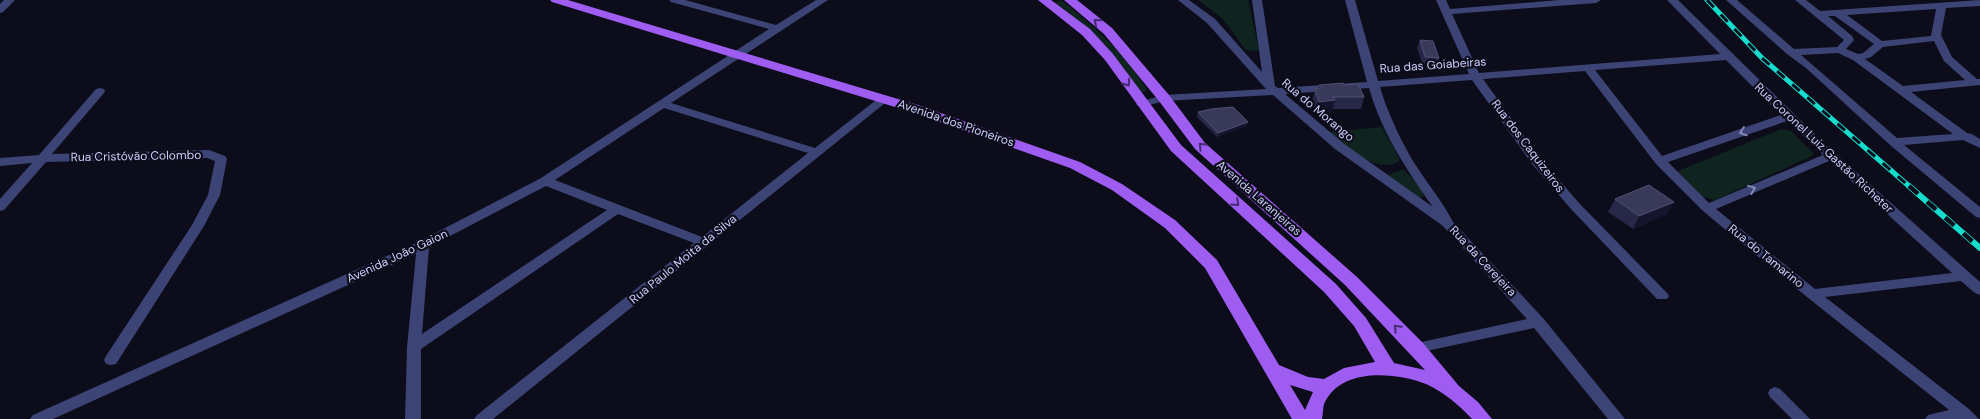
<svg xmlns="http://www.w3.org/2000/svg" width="1980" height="419" viewBox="0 0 1980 419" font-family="'DM Sans',sans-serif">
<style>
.green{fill:#10241f}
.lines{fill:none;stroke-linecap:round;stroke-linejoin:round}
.minor{fill:#3c4475;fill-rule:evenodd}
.major{fill:#9e5cf0;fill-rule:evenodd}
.rail-far1-casing{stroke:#15dccd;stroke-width:5}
.rail-casing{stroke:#15dccd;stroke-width:6}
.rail-far1{stroke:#0c0c1a;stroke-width:3;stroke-dasharray:10;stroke-linecap:butt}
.rail{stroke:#0c0c1a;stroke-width:4.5;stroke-dasharray:12;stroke-linecap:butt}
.wall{fill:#272747}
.shaded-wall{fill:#15142d}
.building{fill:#39395a;stroke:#505073}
.oneway{stroke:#462c70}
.oneway2{stroke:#8489b8}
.labels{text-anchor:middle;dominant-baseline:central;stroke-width:4.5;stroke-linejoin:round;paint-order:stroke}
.street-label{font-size:12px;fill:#cbcefa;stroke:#0c0c1a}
</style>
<rect width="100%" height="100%" fill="#0c0c1a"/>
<g class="green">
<path d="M 1061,0 C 1094,26 1125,54 1147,90 L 1141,93 L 1055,3 Z"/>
<polygon points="1198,0 1248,0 1259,50 1252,51 1245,49 1222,18"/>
<path d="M 1382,127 L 1399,158 L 1399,161 C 1377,176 1346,145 1328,132 Z"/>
<polygon points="1781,129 1791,131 1813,153 1812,156 1715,200 1700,196 1678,171"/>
<polygon points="1403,169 1421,188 1424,196 1417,198 1387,176"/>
</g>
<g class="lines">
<g class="minor">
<polygon points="4,0 15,0 3,12 0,13 0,4"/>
<path d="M 669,0 L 685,0 L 776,25 L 816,0 L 828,0 L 671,103 L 815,148 L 880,97 L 888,97 L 890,99 L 493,419 L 474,419 L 477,415 L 694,243 L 618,214 L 421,349 L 421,419 L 405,419 L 407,347 L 416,254 L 53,419 L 30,419 L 33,415 L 418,242 L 541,178 L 769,29 L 671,2 ZM 664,108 L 808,153 L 702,237 L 555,180 ZM 546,186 L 607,210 L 422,334 L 429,247 Z"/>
<path d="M 1178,0 L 1189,0 L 1215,19 L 1262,72 L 1252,0 L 1262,0 L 1275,86 L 1278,88 L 1367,82 L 1345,0 L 1355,0 L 1378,81 L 1469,74 L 1436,0 L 1446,0 L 1450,9 L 1559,0 L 1601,0 L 1596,3 L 1452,14 L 1479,73 L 1720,54 L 1667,0 L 1678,0 L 1827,146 L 1980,282 L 1980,295 L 1975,293 L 1961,281 L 1825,297 L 1969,409 L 1979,419 L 1925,419 L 1928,415 L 1949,410 L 1807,297 L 1703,211 L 1656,164 L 1585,71 L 1483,79 L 1540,158 L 1579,203 L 1667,293 L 1669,296 L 1667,299 L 1657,299 L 1571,209 L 1532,164 L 1472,80 L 1380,87 C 1386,109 1404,148 1417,167 C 1429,186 1443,202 1453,222 L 1543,318 L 1625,419 L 1608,419 L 1534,328 L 1417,353 L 1412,352 L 1410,348 L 1412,344 L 1417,343 L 1527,319 L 1443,226 L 1335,149 L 1273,95 L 1164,101 L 1142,107 L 1138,106 L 1136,104 L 1138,102 L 1164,95 L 1266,89 L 1207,23 ZM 1726,60 L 1781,115 L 1662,156 L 1595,70 ZM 1369,88 C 1381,131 1407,171 1433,207 L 1343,143 L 1285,94 ZM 1787,121 L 1823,155 L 1709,203 L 1668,162 ZM 1829,161 L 1952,273 L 1815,289 L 1716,209 Z"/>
<path d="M 1726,0 L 1737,0 L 1794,49 L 1837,47 L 1844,40 L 1795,0 L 1806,0 L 1820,11 L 1980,0 L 1980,6 L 1946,8 L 1941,35 L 1952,57 L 1977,79 L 1980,79 L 1980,85 L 1911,92 L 1967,133 L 1972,134 L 1980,139 L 1980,148 L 1963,140 L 1904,145 L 1980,207 L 1980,218 L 1976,217 L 1890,145 L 1806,68 L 1787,54 ZM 1936,9 L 1931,36 L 1882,41 L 1847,15 ZM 1828,16 L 1835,16 L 1874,44 L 1863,53 L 1858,54 L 1846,49 L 1854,40 L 1852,36 ZM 1934,41 L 1944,61 L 1965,80 L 1903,86 L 1865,59 L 1871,57 L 1883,47 ZM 1838,53 L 1853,60 L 1953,134 L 1897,138 L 1801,55 Z"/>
<polygon points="100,88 104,89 105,91 104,93 52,154 209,150 225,156 227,159 220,195 204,226 116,364 111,365 106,364 104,360 106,356 192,225 208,195 215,161 207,158 46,162 4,210 0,211 0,199 32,163 0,166 0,158 39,155 96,89"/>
<polygon points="1775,387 1780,389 1810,419 1792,419 1770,397 1768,393 1770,389"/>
</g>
<path class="major" d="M 550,0 L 568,0 L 918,105 L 1080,162 L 1122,184 L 1175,220 L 1217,260 L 1279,365 L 1308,377 L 1324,379 L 1344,368 L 1375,362 L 1354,326 L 1324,292 L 1171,151 L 1105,60 L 1082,35 L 1038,0 L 1051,0 L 1090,29 L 1113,54 L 1181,145 L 1336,284 L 1366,318 L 1394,363 L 1425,370 L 1345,285 L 1195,149 L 1159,101 L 1104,34 L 1064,0 L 1077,0 L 1112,28 L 1169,95 L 1205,143 L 1357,277 L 1423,343 L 1459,386 L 1478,402 L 1492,419 L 1472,419 C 1459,405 1444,392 1426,384 C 1396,372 1340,367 1324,404 C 1323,408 1323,414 1322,419 L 1292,419 L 1205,268 L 1165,228 L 1112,190 L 1070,168 L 908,111 L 552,2 ZM 1290,385 L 1313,392 L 1305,410 Z"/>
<defs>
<polyline id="rail-far1" points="1707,0 1762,58 1910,187"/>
<polyline id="rail" points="1909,186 1980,248"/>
</defs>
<use href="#rail-far1" class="rail-far1-casing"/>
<use href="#rail" class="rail-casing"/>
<use href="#rail-far1" class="rail-far1"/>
<use href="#rail" class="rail"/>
</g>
<g class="wall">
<polygon points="1420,40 1439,58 1437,66 1423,65 1417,48"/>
<polygon points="1319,85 1364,97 1361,109 1332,109 1332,112 1316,114 1312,101 1315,89 1318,88"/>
<polygon points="1198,112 1247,126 1217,137 1197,117"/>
<polygon points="1615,199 1667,214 1633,229 1608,212"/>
</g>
<g class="shaded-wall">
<polygon points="1335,100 1332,112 1316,114 1319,102"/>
<polygon points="1248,122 1247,126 1217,137 1218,133"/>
<polygon points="1674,202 1667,214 1633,229 1639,216"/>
</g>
<g class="building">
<polygon points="1420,40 1433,41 1439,58 1425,57"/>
<polygon points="1343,83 1344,85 1358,84 1364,97 1333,97 1335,100 1319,102 1315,89 1321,88 1319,85"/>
<polygon points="1233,107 1248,122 1218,133 1198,112 1211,109"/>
<polygon points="1649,185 1674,202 1639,216 1615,199"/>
</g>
<defs><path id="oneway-chevron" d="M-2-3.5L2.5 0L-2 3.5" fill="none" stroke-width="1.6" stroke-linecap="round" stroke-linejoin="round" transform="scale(1.25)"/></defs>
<g class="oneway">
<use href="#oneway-chevron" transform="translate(1097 22) rotate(-140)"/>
<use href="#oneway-chevron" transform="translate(1127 83) rotate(55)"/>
<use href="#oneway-chevron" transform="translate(1202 146) rotate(-133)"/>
<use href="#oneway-chevron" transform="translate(1236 203) rotate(42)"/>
<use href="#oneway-chevron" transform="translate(1397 328) rotate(-135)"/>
</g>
<g class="oneway2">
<use href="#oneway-chevron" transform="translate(1743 132) rotate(161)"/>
<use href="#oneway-chevron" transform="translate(1752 189) rotate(-22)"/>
</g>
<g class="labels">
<g class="street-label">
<text transform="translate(1433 65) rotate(-4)">Rua das Goiabeiras</text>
<text transform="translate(1318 110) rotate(40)">Rua do Morango</text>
<text transform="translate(956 123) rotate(19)">Avenida dos Pioneiros</text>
<text transform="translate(1528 146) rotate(53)">Rua dos Caquizeiros</text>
<text transform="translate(1824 148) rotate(43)">Rua Coronel Luiz Gastão Richeter</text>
<text transform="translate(136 156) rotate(-1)">Rua Cristóvão Colombo</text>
<text transform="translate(1259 198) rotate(41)">Avenida Laranjeiras</text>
<text transform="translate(397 256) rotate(-25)">Avenida João Gaion</text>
<text transform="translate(1766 256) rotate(39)">Rua do Tamarino</text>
<text transform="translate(683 259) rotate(-39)">Rua Paulo Moita da Silva</text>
<text transform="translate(1483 261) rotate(47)">Rua da Cerejeira</text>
</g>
</g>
</svg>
